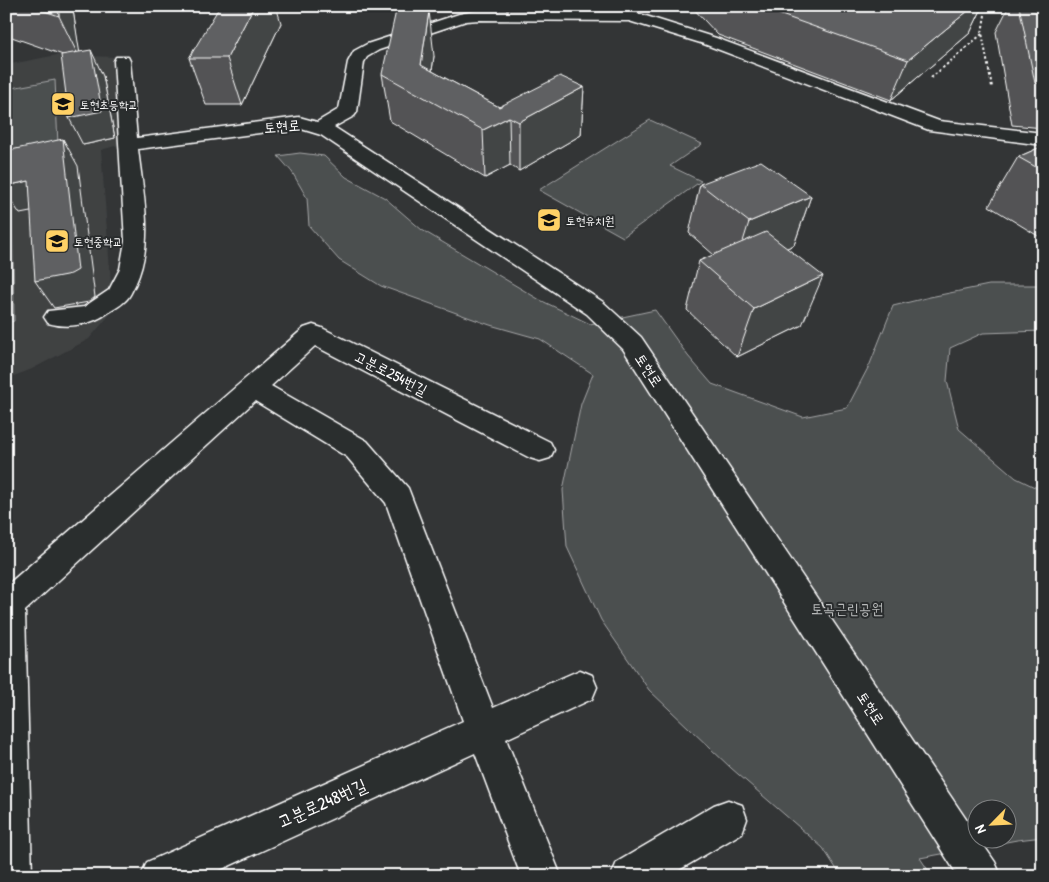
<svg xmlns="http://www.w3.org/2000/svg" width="1049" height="882" viewBox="0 0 1049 882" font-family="'Patrick Hand','Poor Story',sans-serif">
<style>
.built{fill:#404243}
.green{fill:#4c4f50;stroke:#a6a7a8;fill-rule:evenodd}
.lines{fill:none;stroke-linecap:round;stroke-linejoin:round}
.minor-casing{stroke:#fff;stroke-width:3}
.path{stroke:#fff;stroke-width:2;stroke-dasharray:2.5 2.5;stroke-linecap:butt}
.minor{fill:#2a2d2e;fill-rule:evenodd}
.wall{fill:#525354;stroke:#fff}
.shaded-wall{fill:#424445;stroke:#fff}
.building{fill:#5f6162;stroke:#fff}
.labels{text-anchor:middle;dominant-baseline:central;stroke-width:4;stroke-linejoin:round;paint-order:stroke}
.far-poi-label{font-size:12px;fill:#fff;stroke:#2a2d2e;text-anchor:start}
.street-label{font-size:15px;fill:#fff;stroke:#2a2d2e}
.park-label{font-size:15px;fill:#b7b9b9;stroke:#2a2d2e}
.near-street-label{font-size:18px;fill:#fff;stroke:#2a2d2e}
</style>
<rect width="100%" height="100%" fill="#333536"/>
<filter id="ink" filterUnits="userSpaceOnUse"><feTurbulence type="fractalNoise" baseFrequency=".02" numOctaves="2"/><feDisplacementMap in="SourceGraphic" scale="10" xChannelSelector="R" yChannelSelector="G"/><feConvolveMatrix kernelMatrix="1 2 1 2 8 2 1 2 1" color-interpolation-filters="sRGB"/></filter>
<g filter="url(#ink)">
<polygon class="built" points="57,55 116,57 122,144 101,150 113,311 89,339 32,369 6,379 6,65"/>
<g class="green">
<polygon points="55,80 58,145 6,156 6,89"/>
<polygon points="650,120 702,144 670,166 701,181 623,237 539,190"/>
<path d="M 300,153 L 324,156 L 346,177 L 385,198 L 422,230 L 540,300 L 590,324 L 655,310 L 688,356 L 712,384 L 803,417 L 847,408 L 870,364 L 893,306 L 930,297 L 989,285 L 1043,285 L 1043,331 L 983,333 L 950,348 L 947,381 L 959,429 L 1016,478 L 1043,491 L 1043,837 L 1017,840 L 920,858 L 932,876 L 841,876 L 823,848 L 731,768 L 649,690 L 601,620 L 567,547 L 563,490 L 581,404 L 593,374 L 540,339 L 490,325 L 381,286 L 339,260 L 309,226 L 307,198 L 292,172 L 278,156 ZM 976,810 L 1006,810 L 1006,840 L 976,840 Z"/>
<polygon points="12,208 14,321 6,323 6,209"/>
</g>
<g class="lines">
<defs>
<g id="minor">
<path d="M 479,10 L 630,11 L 716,38 L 939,121 L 1043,133 L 1043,145 L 929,130 L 704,44 L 629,21 L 479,20 L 466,21 L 379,50 L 367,57 L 364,62 L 357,112 L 354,116 L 334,127 L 603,302 L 641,337 L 976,834 L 976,840 L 980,840 L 995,862 L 1001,876 L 958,876 L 623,349 L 587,314 L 321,135 L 298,128 L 138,149 C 143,194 155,243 135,285 C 132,290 130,297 125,301 C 120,306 114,309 109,312 C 92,325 68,329 48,323 L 44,317 L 48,311 L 84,307 L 109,290 L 120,269 L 125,241 L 114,61 L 116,57 L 128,57 L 130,61 L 137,138 L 299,117 L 317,122 L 339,109 L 348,62 L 354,51 L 367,44 L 459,14 Z"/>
<polygon points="313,325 322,328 550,442 554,450 550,458 540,461 530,458 315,346 271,386 367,441 408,488 493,708 580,670 592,675 597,687 592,699 506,739 561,876 521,876 475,753 207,876 141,876 147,862 463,721 386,503 347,457 255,401 25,611 32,876 6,876 6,586 304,328"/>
<polygon points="728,800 742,805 747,819 742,833 669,876 611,876 617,862 714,805"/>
</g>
</defs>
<use href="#minor" class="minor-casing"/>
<g class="path">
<polyline points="985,15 982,33 992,87"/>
<polyline points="931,78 982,34"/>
</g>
<use href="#minor" class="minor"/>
</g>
<g class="wall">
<polygon points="6,6 71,6 73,10 79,52 103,76 115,138 83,145 63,55 6,35"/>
<polygon points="691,6 983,6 970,33 891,100 718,35"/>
<polygon points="1009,6 1043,6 1043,128 1012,125 996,32"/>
<polygon points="281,23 242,105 206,105 189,58"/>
<polygon points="434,56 432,71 499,107 584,87 581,135 519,171 510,165 485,178 390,121 382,74"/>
<polygon points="1043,146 1043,239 989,206 1018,157"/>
<polygon points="700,184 811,196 794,245 787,248 802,325 737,357 687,310 699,261 714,255 689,233"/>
</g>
<g class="shaded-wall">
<polygon points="58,6 71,6 73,10 81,61 59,16"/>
<polygon points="254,6 276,6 281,23 242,105 227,58"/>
<polygon points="974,6 983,6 970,33 891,100 908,60"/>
<polygon points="429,11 434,56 428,99 421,65"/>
<polygon points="91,50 103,76 115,138 83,145 69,118"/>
<polygon points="584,87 581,135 519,171 519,122"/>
<polygon points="509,117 510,165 485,178 483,130"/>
<polygon points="63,139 78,166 95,297 89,302 54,308 35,281"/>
<polygon points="29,181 46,209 20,214 6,193 6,186"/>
<polygon points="811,196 794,245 734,271 749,222"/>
<polygon points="823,276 802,325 737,357 754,309"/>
</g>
<g class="building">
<polygon points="30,6 58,6 59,16"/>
<polygon points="220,6 254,6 227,58 189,58"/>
<polygon points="756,6 974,6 908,60"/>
<polygon points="1019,6 1043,6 1043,84 1035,83"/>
<polygon points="396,11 429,11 421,65 499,107 560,76 584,87 519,122 509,117 483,130 382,74"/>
<polygon points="91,50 102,111 69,118 61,55"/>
<polygon points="63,139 78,270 71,274 35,281 29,181 6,186 6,151"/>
<polygon points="1043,146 1043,171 1018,157"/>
<polygon points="761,161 811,196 749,222 700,184"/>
<polygon points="766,232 823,276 754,309 699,261"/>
</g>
</g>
<defs>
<symbol id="school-square" viewBox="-11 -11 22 22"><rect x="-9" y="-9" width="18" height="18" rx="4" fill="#ffd166" stroke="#2a2d2e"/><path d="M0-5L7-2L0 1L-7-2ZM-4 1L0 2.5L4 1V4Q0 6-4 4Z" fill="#111"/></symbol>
</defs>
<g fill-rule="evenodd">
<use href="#school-square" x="49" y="90" width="28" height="28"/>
<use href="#school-square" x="535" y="206" width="28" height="28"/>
<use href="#school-square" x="43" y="227" width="28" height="28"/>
</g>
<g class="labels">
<g class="far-poi-label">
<text x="80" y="104">토현초등학교</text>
<text x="566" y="220">토현유치원</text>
<text x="74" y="241">토현중학교</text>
</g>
<g class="street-label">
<text transform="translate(282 126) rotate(-4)">토현로</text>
<text transform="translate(649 370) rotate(57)">토현로</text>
<text transform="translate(391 373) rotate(27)">고분로254번길</text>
<text transform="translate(871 708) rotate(57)">토현로</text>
</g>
<g class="park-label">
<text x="847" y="608">토곡근린공원</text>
</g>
<g class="near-street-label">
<text transform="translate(322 803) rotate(-24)">고분로248번길</text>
</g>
</g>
<rect width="1049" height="882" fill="none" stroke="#2a2d2e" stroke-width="25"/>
<rect x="12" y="12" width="1024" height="857" fill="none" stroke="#fff" stroke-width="2" filter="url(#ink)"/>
<g transform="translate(992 824) rotate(246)"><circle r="24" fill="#2a2d2e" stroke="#7f8182"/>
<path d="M0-4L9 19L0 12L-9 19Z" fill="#ffd166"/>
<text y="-8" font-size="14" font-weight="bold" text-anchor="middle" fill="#ffffff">N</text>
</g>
</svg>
